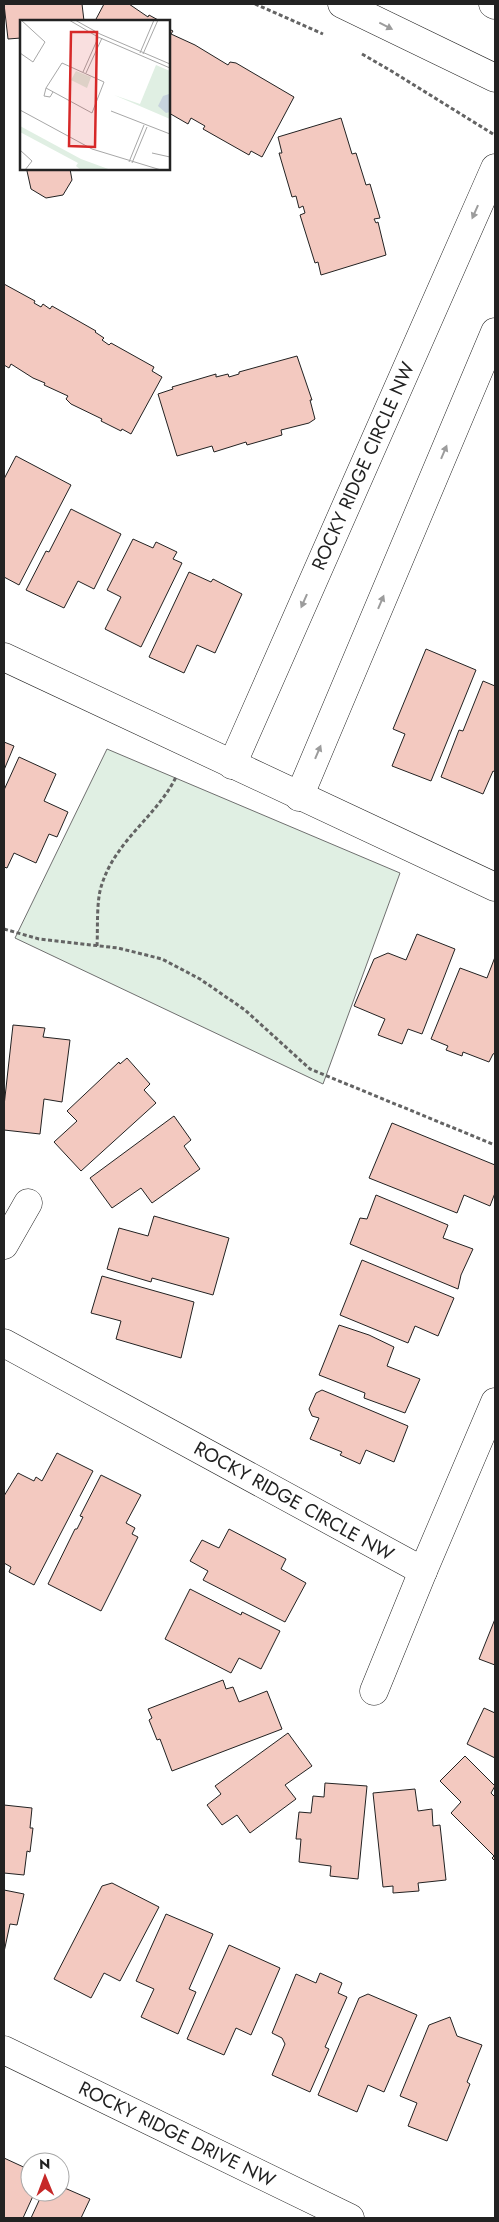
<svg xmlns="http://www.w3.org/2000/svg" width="499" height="2222" viewBox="0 0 499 2222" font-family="Jost,sans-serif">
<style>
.green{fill:#e0efe3;stroke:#6f6f6f}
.building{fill:#f3c9c0;stroke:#222}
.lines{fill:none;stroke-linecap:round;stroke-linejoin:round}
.minor-casing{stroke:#222;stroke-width:29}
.path{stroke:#646464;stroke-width:3;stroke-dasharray:4 2.5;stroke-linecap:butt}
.minor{stroke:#fff;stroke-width:28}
.oneway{fill:#9c9c9c}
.labels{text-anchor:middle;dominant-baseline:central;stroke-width:4;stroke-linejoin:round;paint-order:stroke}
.street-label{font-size:19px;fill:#222;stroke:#fff}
.inset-road{fill:none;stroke:#a7a7a7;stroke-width:1}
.view{fill:#d62828;fill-opacity:0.15;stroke:#d62828;stroke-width:2.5}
.inset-edge{fill:none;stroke:#222;stroke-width:2.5}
</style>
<rect width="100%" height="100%" fill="#fff"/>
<polygon class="green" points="107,749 400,873 323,1084 15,938"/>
<g class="building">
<polygon points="4,4 82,4 84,21 21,21 21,42 21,38 8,39"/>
<polygon points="104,4 129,4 148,17 149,15 160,21 95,21"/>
<polygon points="169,29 173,31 171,34 195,45 228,65 230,62 236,63 294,97 262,157 251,151 249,155 203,129 205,126 191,118 188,124 169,113"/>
<polygon points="341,118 352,154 356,153 366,185 370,184 380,218 374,219 376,223 378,222 386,255 321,275 318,262 315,263 300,215 305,213 303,206 299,208 296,196 292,197 279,153 282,153 278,137"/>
<polygon points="29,169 70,169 72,180 63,195 46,198 31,189 27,171"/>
<polygon points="4,284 35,301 34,303 41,307 43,304 50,309 52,306 96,331 95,332 104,338 102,340 109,345 111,343 154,367 152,371 162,377 131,434 122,429 121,431 101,421 102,419 71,404 66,399 68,396 44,385 45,383 33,378 11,364 9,368 4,365"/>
<polygon points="297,356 312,400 310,400 315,419 309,423 281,430 282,435 247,445 246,442 214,452 212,446 177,456 158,394 173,389 172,387 216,374 216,377 228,374 229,377 239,374 239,372"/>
<polygon points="16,456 71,485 19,585 4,577 4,479"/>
<polygon points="71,509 121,534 94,589 78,581 64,608 26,590 46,551 49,552"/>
<polygon points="133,539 153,548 156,542 177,552 173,559 182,563 141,647 105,629 121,597 107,590"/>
<polygon points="189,572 211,582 213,579 242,594 215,653 197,645 184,673 149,657"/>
<polygon points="426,649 476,670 431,781 392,766 405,734 393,729"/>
<polygon points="483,681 495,686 495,772 493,771 483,794 441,777 459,730 463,731"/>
<polygon points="4,742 14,746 4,770"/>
<polygon points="19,757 56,774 44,801 68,812 57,837 49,834 36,863 14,853 7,868 4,867 4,790"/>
<polygon points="417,934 455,949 422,1034 408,1029 402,1044 378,1035 385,1019 354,1006 374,959 388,953 406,960"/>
<polygon points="495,957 495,1053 493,1054 489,1062 463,1052 462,1056 446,1050 448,1046 431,1039 460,968 487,978"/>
<polygon points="13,1025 45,1028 43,1037 70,1040 62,1102 44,1099 40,1134 4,1130 4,1106"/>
<polygon points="127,1058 150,1084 144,1090 156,1103 81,1171 54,1142 77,1121 67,1111 119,1062 120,1064"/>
<polygon points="174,1116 191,1140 184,1146 200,1169 152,1203 141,1188 112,1208 90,1178"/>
<polygon points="392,1123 495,1165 495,1193 490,1206 464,1195 457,1213 369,1178"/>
<polygon points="376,1195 448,1225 443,1238 473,1249 461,1275 458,1289 350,1244 360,1218 367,1219"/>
<polygon points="154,1216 229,1238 213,1295 152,1278 151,1282 107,1269 119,1228 148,1236"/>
<polygon points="362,1260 454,1298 438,1336 415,1326 408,1343 340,1315"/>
<polygon points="102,1276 194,1302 181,1358 116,1339 121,1321 91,1313"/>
<polygon points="339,1325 369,1335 394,1347 387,1366 420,1379 405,1413 364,1398 365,1393 319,1375"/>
<polygon points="322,1390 408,1426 394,1462 366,1450 360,1464 340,1455 342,1452 310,1439 319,1418 312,1416 309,1409 316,1393"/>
<polygon points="57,1453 93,1471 34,1585 9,1572 11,1567 4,1563 4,1496 18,1473 34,1481 36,1477 42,1481"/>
<polygon points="101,1475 141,1495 126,1523 135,1528 132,1534 138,1537 101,1611 48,1584 75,1529 77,1529 83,1517 80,1516"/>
<polygon points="229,1529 286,1559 281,1569 306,1583 285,1622 203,1580 208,1571 190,1561 202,1540 219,1548"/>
<polygon points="190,1589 241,1615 242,1612 280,1631 261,1669 239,1658 231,1673 165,1639"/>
<polygon points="495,1619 495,1665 479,1659"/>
<polygon points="223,1680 226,1689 233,1687 239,1702 267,1691 282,1729 172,1771 160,1739 157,1740 149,1720 152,1718 148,1709"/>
<polygon points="484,1708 495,1713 495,1758 467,1744"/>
<polygon points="288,1733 312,1766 285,1785 296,1799 250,1833 237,1815 222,1825 207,1805 221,1794 215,1786"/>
<polygon points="465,1756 495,1786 491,1793 495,1797 495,1861 492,1858 494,1856 451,1813 461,1802 440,1781"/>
<polygon points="325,1783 367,1786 358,1879 330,1876 331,1866 299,1862 301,1839 296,1839 299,1812 311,1813 313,1796 324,1797"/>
<polygon points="415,1789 418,1811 432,1809 433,1826 440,1825 446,1880 418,1883 419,1891 393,1893 393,1886 383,1887 373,1793"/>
<polygon points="4,1805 32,1808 30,1828 33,1828 30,1852 27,1851 24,1875 4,1873"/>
<polygon points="112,1883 159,1907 120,1981 104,1973 91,1998 54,1979 102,1886"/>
<polygon points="4,1890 24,1894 17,1925 10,1924 4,1952"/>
<polygon points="166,1914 213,1934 189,1989 196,1992 178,2034 141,2017 154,1989 136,1981"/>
<polygon points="229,1945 280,1968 251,2035 236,2028 224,2055 187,2039"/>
<polygon points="320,1973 342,1983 338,1993 347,1997 325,2047 329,2049 310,2092 272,2075 285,2044 282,2038 272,2033 296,1974 316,1983"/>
<polygon points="368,1994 417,2015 384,2092 368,2085 357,2112 318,2095 359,1998"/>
<polygon points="450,2017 457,2036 482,2045 467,2082 470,2084 447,2141 408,2126 417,2103 400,2096 429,2025"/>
<polygon points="4,2158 30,2170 29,2194 33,2196 23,2218 4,2218"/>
<polygon points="60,2186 90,2199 81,2218 31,2218 43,2192 60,2192"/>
</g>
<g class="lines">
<defs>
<g id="minor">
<polyline points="342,4 495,78"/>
<polyline points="493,4 495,5"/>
<polyline points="4,657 495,887"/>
<polyline points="232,765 495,168"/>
<polyline points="299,797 495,332"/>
<polyline points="4,1245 28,1203"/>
<polyline points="4,1343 423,1571 495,1402"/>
<polyline points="374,1691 423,1571"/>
<polyline points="4,2050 350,2218"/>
</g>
</defs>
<use href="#minor" class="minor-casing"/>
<g class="path">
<polyline points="255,4 323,34"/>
<polyline points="362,54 393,72 493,134"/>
<polyline points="4,929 39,939 118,948 162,959 200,979 245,1010 310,1069 495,1145"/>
<path d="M 97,946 C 98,928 96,900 102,884 C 116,840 157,816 176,777"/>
</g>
<use href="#minor" class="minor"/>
</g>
<defs><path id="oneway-solid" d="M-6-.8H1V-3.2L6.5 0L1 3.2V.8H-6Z" transform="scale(1.25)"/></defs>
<g class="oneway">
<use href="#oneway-solid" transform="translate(386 26) rotate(27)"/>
<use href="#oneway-solid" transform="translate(475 212) rotate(114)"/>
<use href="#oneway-solid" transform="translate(444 452) rotate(-67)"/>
<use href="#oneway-solid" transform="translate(304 601) rotate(114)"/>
<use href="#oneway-solid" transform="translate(381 602) rotate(-67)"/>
<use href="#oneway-solid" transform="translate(318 752) rotate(-67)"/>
</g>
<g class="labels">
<g class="street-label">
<text transform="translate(363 466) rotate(-66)">ROCKY RIDGE CIRCLE NW</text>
<text transform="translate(294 1501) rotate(29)">ROCKY RIDGE CIRCLE NW</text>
<text transform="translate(177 2134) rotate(26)">ROCKY RIDGE DRIVE NW</text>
</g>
</g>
<g transform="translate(20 20)">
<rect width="150" height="150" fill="#fff"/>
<path d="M 136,45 L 150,51 L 150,99 L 94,75 L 120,84 ZM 56,51 L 71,57 L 67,68 L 51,60 ZM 0,106 L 61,139 L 91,150 L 61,150 L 56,146 L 58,143 L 0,112 Z" fill="#e0efe3"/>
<path d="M 149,74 L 150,92 L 146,93 L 138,86 L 143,76 Z" fill="#c7d3dd"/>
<path class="inset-road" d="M 49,0 L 78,17 L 150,48M 55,0 L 80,14 L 150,44M 0,33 L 13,42 L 25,22 L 1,0M 120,33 L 134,0M 123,34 L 138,0M 42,43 L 84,62 L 72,93 L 26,68 ZM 63,52 L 78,18M 66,53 L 82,18M 26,68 L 24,76 L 30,77 L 33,72M 0,90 L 72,129 L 141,150M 91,91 L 150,114M 0,130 L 12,141 L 5,150M 132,133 L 150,137M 109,142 L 124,105M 112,143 L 127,107"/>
<path class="view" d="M 51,12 L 77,12 L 75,127 L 49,126 Z"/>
<rect width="150" height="150" class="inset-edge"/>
</g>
<rect width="499" height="2222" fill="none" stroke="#222222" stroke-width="10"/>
<g transform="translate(45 2177) rotate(359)"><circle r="24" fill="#ffffff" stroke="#a7a7a7"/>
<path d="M0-4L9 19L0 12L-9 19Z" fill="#c62828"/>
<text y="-8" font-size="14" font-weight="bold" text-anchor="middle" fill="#222222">N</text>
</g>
</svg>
